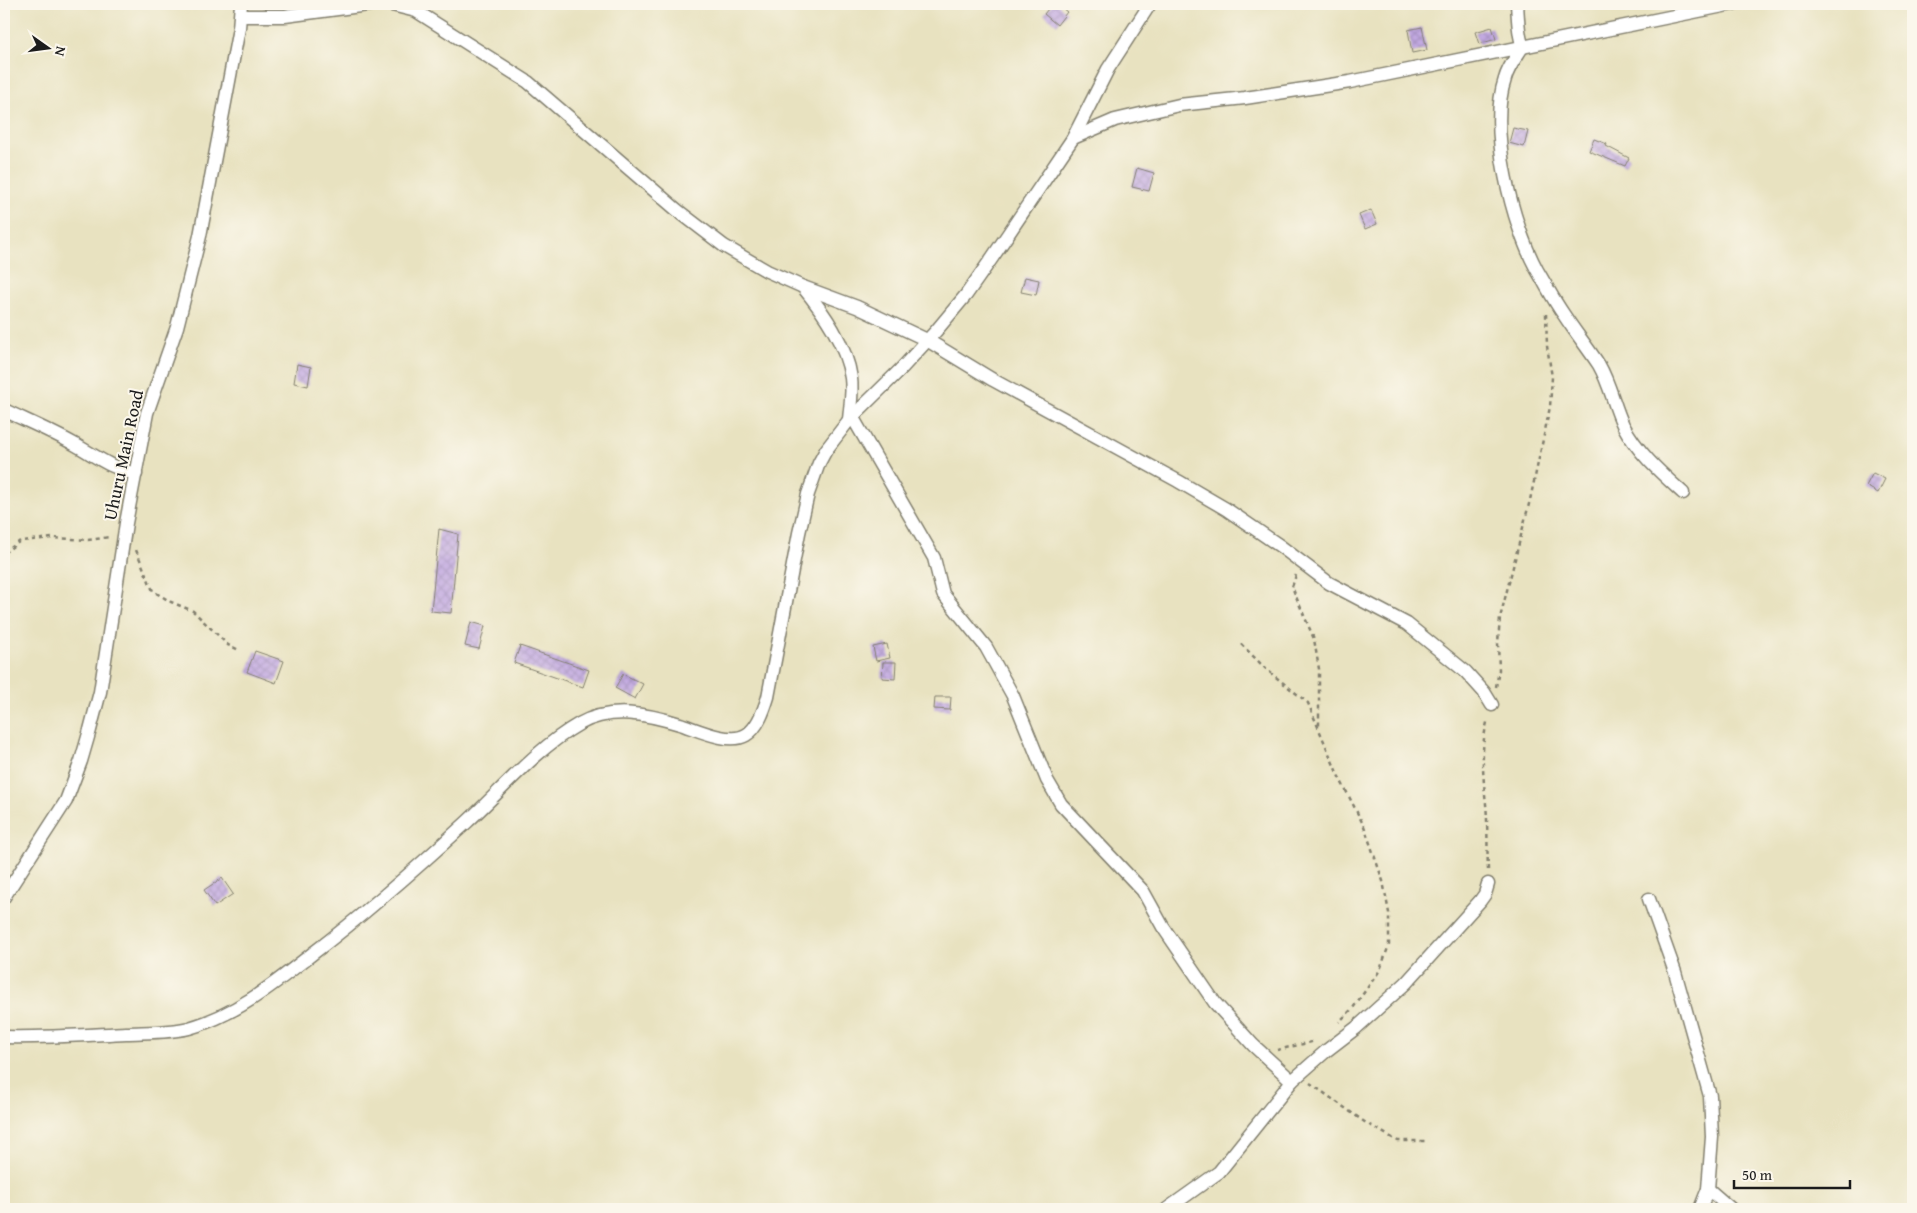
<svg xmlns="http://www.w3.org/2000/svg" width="1917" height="1213" viewBox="0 0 1917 1213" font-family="'Gentium Book Plus',serif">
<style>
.building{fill:url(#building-cross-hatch)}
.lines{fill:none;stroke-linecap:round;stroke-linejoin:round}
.minor-casing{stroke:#827f6e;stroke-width:15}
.path{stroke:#827f6e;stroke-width:2.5;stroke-dasharray:4 4;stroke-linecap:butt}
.minor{stroke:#fff;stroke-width:12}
.labels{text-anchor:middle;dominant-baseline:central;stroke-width:4;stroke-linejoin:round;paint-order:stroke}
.street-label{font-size:18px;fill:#1c1c1c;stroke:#fbf7ec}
</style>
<defs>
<pattern id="building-cross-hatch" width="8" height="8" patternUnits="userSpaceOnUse" patternTransform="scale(1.25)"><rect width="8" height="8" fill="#c1a8e0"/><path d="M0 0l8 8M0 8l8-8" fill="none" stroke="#a590c0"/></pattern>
</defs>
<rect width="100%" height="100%" fill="#fbf7ec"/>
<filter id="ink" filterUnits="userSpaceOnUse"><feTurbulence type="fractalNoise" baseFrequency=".02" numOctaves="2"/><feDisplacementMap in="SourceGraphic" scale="10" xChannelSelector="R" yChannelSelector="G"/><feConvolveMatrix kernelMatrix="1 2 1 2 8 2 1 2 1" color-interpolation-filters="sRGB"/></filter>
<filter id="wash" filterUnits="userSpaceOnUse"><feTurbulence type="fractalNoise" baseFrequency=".0096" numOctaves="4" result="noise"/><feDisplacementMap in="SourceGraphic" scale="20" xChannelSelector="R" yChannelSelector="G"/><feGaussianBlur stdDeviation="1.12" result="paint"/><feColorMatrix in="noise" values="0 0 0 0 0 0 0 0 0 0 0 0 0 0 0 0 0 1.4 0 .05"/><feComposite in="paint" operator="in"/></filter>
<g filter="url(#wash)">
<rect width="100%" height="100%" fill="#e8e2c0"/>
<g id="blocks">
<g class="building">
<polygon points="1052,4 1057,4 1067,12 1057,25 1044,14"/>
<polygon points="1422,27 1427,50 1412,53 1408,30"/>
<polygon points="1492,27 1496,39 1479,44 1475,32"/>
<polygon points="1513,128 1528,131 1524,147 1509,143"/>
<polygon points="1594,139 1607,144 1606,146 1629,158 1625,166 1589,151"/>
<polygon points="1137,168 1154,173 1149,191 1132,187"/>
<polygon points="1371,210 1377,224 1365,229 1359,215"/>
<polygon points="1025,277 1039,280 1036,295 1021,292"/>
<polygon points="297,364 311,367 308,386 294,383"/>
<polygon points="1873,473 1885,479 1878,493 1866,486"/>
<polygon points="439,529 458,534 451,613 431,611"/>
<polygon points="471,622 485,626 479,649 465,646"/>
<polygon points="887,644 890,658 876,661 873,647"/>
<polygon points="520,646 589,670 583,687 514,663"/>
<polygon points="255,651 284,661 276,683 247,672"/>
<polygon points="883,662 896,662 895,679 882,678"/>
<polygon points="623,674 643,684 635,699 615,688"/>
<polygon points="935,697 951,697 950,710 934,709"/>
<polygon points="222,878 233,894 215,906 204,890"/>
</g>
</g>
</g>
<g filter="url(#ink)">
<use href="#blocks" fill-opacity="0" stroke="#827f6e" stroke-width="1"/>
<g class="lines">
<defs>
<g id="minor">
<polyline points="388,4 416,11 528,82 677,210 724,246 767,271 803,287 857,307 927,340 993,380 1178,481 1226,509 1280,546 1329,583 1407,624 1466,672 1484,692 1492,705"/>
<path d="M 1517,4 C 1518,16 1518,37 1523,46"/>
<polyline points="241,16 285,16 375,4"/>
<path d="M 1523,46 C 1517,56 1508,67 1505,79 C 1488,129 1512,224 1537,270 C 1546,285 1554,301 1564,315 C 1575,332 1588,348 1599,365 C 1610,384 1614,406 1623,425 C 1638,453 1660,472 1683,493"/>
<polyline points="1073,138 1115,120 1179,105 1245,98 1350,82 1733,4"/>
<path d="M 803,287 C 824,313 846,344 851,378 C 853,392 850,407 849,420"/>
<path d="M 4,410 C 27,421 51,431 74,444 C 96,456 110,468 136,474"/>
<polyline points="853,418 934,558 943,594 986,647 1013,696 1047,780 1061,804 1143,891 1163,927 1215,1003 1253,1045 1292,1081 1326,1051 1356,1028 1406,983 1480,901 1485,894 1488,884"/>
<polyline points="4,897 66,801 81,761 90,730 100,692 126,523 147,413 177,327 200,236 239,28 241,4"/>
<polyline points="1649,899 1675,972 1710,1096 1712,1137 1708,1189 1700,1209"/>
<path d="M 4,1037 C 44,1038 85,1035 126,1033 C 146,1032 169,1033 189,1028 C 236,1015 274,984 312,954 C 366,913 417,868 467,822 C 503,789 537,748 579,724 C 611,706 647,714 680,724 C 696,729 729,745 746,735 C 758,728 764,710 768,697 L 799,533 L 808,494 L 819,463 L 826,450 L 849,420 L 901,369 L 936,331 L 966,295 L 992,258 L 1073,138 L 1108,69 L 1150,4"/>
<polyline points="1708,1189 1731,1209"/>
<polyline points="1167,1209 1219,1172 1292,1081"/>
</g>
</defs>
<use href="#minor" class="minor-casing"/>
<g class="path">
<polyline points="136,550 153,591 171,602 193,611 228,645 239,650"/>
<polyline points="4,553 20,541 53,538 88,540 110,537"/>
<polyline points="1296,575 1292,587 1314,639 1319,669 1319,729"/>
<polyline points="1241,644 1267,670 1308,703 1338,775 1364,826 1383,881 1389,913 1389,945 1380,970 1353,1008 1339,1022"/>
<polyline points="1496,687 1499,670 1498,643 1500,618 1530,500 1550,407 1552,377 1547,346 1546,314"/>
<path d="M 1488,870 C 1487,848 1488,826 1486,804 C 1483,776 1480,746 1488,719"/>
<polyline points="1277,1050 1316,1041"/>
<polyline points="1310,1083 1366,1123 1398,1141 1426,1141"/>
</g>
<use href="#minor" class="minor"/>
</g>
</g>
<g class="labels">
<g class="street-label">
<text transform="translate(123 455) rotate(-78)">Uhuru Main Road</text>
</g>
</g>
<rect width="1917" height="1213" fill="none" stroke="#fbf7ec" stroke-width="20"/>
<g transform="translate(48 48) rotate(104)" stroke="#fbf7ec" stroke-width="4" paint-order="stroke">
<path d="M0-4L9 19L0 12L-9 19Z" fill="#1c1c1c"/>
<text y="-8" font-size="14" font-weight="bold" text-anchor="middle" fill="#1c1c1c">N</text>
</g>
<path d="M1734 1180v8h116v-8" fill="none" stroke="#1c1c1c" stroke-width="2.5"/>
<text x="1742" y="1180" font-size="15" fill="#1c1c1c" stroke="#fbf7ec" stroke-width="4" paint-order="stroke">50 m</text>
</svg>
